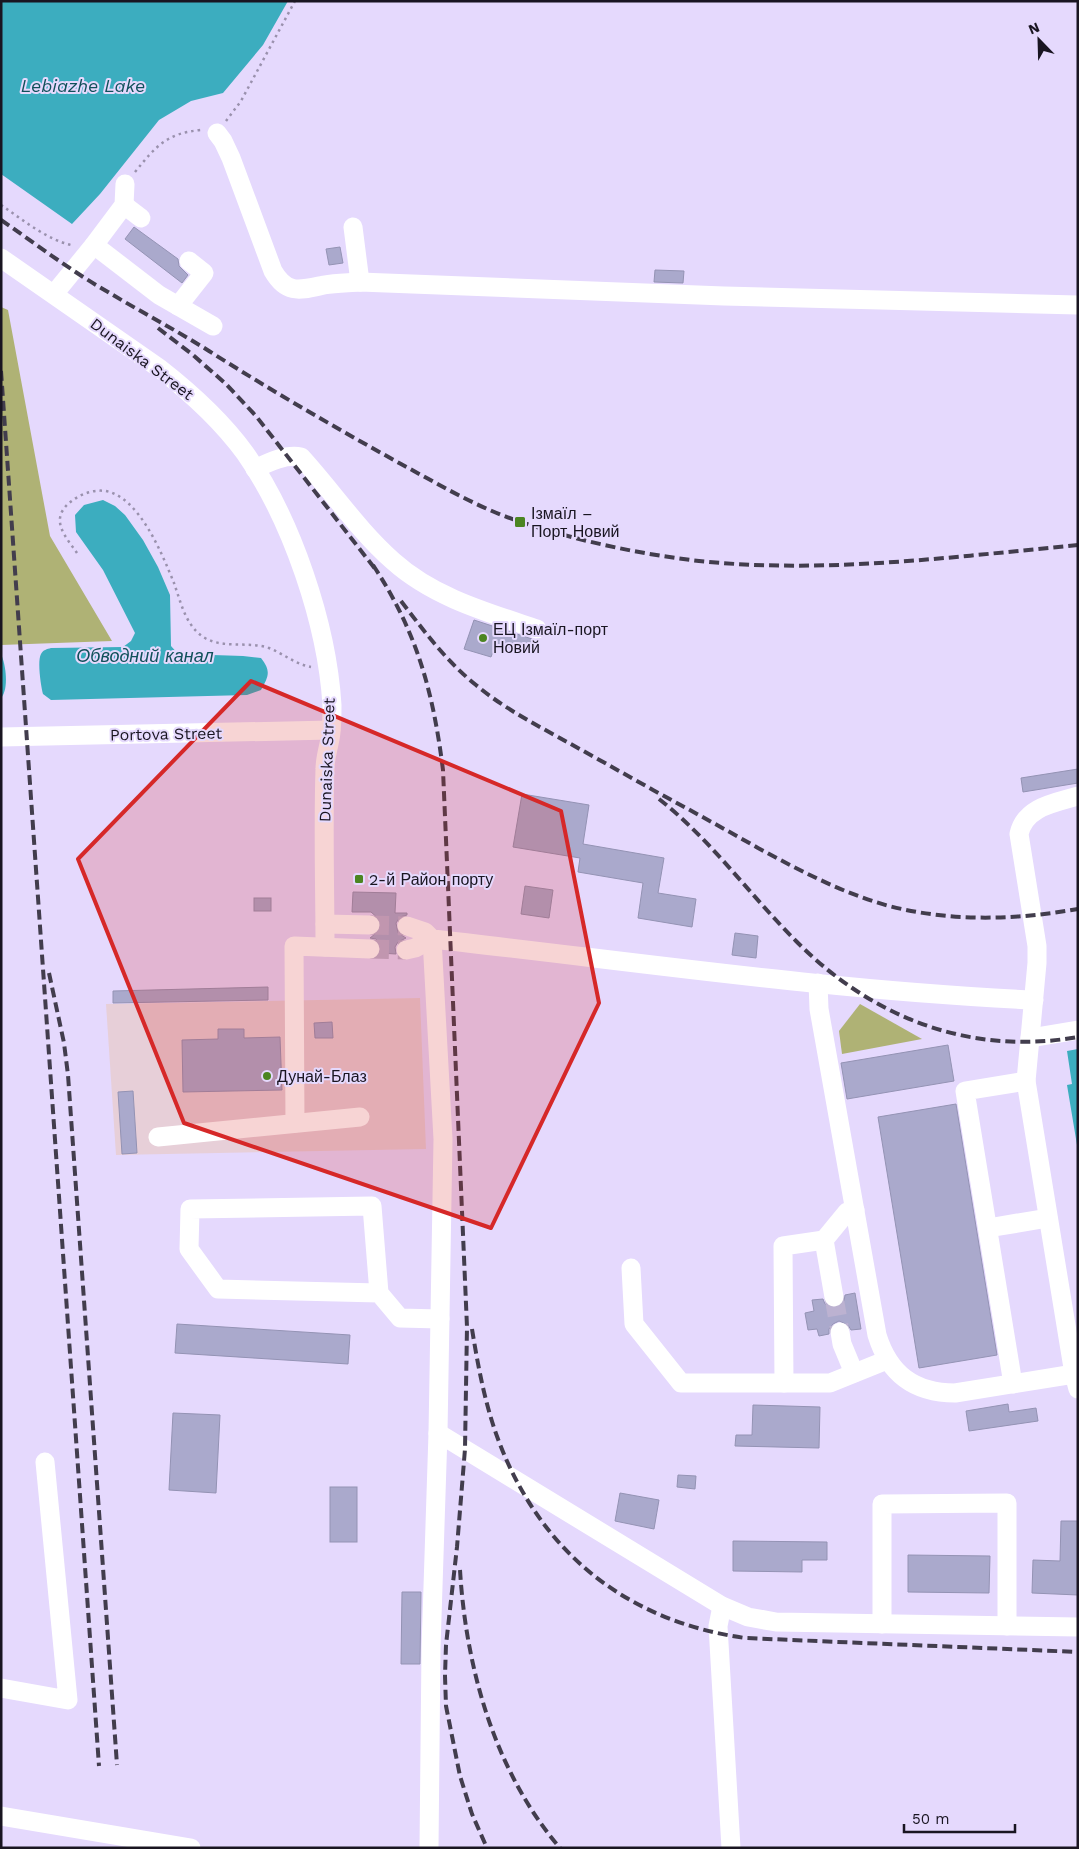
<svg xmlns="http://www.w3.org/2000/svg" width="1079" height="1849" viewBox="0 0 1079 1849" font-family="'Work Sans',sans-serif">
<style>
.commercial{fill:#e7cfd8}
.green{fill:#afb275}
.water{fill:#3cadbf}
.building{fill:#aaa9cc;stroke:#9493b4}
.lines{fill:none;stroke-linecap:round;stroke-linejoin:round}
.minor-tunnel{stroke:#bcb2d1;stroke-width:19;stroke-dasharray:19 9;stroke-linecap:butt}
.path{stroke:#9a91ad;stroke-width:2.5;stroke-dasharray:2.5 4;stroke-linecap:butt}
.minor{stroke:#fff;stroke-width:19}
.rail{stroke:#423d4d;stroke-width:4;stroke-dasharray:10 5;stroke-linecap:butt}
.marked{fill:#d62828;fill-opacity:0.2;stroke:#d62828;stroke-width:4;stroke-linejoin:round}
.poi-dot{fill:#4b8521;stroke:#e5d9fd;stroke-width:2}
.labels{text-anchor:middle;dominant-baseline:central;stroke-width:4;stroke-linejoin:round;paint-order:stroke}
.street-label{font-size:16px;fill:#191521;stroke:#e5d9fd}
.poi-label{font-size:16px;fill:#191521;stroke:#e5d9fd;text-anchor:start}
.water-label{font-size:18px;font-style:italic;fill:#10505a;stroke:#e5d9fd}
</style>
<rect width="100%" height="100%" fill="#e5d9fd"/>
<polygon class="commercial" points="420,998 426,1149 116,1155 106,1004"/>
<g class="green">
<polygon points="1,307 8,310 50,536 112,641 1,645"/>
<polygon points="860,1004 922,1039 842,1054 839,1031"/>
</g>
<g class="water">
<polygon points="1,1 288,1 263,45 223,93 191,101 159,120 100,194 72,224 1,174"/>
<path d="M 103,500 L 115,506 L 125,515 L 143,540 L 158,567 L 170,595 L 171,646 L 179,655 L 189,659 L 213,655 L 243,656 L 261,658 C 271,671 269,676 261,690 L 247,695 L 51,700 L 43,694 C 41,687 37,661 41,654 C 43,650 47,649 51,648 L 123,647 L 131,641 L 135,633 L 103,570 L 76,532 L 75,515 L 84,505 Z"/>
<path d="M 1,654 C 6,665 9,689 1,698 Z"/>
<polygon points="1078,1049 1078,1151 1067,1085 1072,1084 1067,1051"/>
</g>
<g class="building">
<polygon points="134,227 178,259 179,266 188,275 182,283 125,239"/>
<polygon points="340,247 343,263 329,265 326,249"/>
<polygon points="655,270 684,271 683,283 654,282"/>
<polygon points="474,620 532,639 527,653 496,644 491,657 464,649"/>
<polygon points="1078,769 1078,783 1023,792 1021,778"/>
<polygon points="522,794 589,805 583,844 664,858 658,893 696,899 692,927 638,918 643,883 578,872 580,858 513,847"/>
<polygon points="525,886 553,890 549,918 521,914"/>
<polygon points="353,892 396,893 395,913 407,913 407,915 400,917 396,923 398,933 406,938 398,942 395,947 396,954 380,953 380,943 376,939 370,938 380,930 380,920 371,912 352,912"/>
<rect x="254" y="898" width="17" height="13"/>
<polygon points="735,933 758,936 756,958 732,955"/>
<polygon points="268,987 268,1000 113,1003 113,991"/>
<polygon points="332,1022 333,1038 315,1038 314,1023"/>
<polygon points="218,1029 244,1029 244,1038 280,1037 282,1090 183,1092 182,1040 218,1039"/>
<polygon points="948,1045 954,1081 847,1099 841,1063"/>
<polygon points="133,1091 137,1153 122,1154 118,1092"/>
<polygon points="956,1104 997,1355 919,1368 878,1117"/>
<polygon points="855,1293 861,1329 851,1330 848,1325 839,1321 833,1324 829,1329 829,1334 819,1336 817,1329 808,1330 805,1313 814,1311 812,1300 823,1299 825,1304 830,1307 836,1308 844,1301 845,1295"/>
<polygon points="177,1324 350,1335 348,1364 175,1353"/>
<polygon points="1008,1404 1009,1412 1036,1408 1038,1421 969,1431 966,1411"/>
<polygon points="753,1405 820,1407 819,1448 735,1446 736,1435 752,1435"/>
<polygon points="173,1413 220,1415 216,1493 169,1490"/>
<polygon points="678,1475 696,1476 695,1489 677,1487"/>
<rect x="330" y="1487" width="27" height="55"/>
<polygon points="620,1493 659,1500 654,1529 615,1521"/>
<polygon points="1061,1521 1078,1521 1078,1595 1032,1593 1033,1560 1060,1561"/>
<polygon points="733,1541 827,1542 827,1560 802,1560 802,1572 733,1571"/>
<polygon points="908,1555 990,1556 989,1593 908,1592"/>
<polygon points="402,1592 421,1592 420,1664 401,1664"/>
</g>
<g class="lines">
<g class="minor-tunnel">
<polyline points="370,925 407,926"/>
<polyline points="370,949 406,950"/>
<polyline points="834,1297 840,1332"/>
</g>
<g class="path">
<polyline points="226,121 241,101 295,1"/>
<path d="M 135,172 C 156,146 167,133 201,130"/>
<path d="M 1,205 C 23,220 46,239 71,245"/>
<path d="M 77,553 C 66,537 50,521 68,504 C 78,495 92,489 106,491 C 140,498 162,554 174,583 C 181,603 186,627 205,638 C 224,649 249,641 269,648 C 284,654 295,664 311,667"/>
</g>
<g class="minor">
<path d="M 217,133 L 223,141 L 231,158 L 273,271 C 287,295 300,290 324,285 C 336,283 348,283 360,282 L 724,296 L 1078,305"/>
<polyline points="124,205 141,218"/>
<polyline points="353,227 360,282"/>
<polyline points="94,245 159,295 213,326"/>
<path d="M 1,258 L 159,368 C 191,393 221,420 245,453 C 292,520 327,624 332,705 C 332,714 332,723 331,732 C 330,744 325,756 325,769 C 323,828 325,888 325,947"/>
<polyline points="54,294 94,245 124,205 125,184"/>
<polyline points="178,306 204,273 189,261"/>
<path d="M 255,469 C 269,462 286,454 301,457 C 332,491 358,530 393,561 C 433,597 486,612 537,629"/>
<polyline points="1,737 331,730"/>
<path d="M 1078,796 C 1054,803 1025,807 1019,834 L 1037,946 L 1037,963 L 1026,1081 L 1074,1374 L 1078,1389"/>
<polyline points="325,924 370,925"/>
<path d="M 407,926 L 425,932 L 432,939 C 632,961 832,991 1034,1000"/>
<polyline points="406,950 415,948 432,939"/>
<path d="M 818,983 L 819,1009 L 877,1335 C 889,1374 914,1393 955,1393 L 1074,1374"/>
<polyline points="1030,1038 1078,1030"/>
<polyline points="295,1123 294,946 370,949"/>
<polyline points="158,1137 360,1117"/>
<polyline points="988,1228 1048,1218"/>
<polyline points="631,1268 634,1324 681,1383 830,1383 887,1360"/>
<polyline points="379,1293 218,1289 189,1249 190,1209 372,1206 379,1293 400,1318 440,1319"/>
<polyline points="834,1297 824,1240 847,1212 855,1210"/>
<polyline points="840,1332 842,1344 854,1373"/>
<polyline points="784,1383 783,1246 824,1240"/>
<polyline points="1013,1384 965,1091 1026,1081"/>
<polyline points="438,1433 722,1606 748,1617 776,1622 1078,1627"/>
<polyline points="722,1606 718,1626 731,1848"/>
<polyline points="882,1624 882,1504 1007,1503 1007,1626"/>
<polyline points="1,1688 68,1700 45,1462"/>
<polyline points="1,1816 191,1848"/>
<polyline points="429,1848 431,1648 438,1433 443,1139 432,939"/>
</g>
<g class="rail">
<path d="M 1,220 C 36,244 71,271 108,292 C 141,312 176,330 209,351 C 272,391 336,428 401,464 C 440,485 478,508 521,522 C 578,541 639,554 699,561 C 825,574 952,557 1078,545"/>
<polyline points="158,328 193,355 226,384 256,416 376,570"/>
<polyline points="1,371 99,1766"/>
<path d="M 373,565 C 417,632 433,691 443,770 L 467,1327 L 465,1449 L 457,1547 L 446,1645 L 445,1676 L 446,1706 L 460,1776 L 472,1814 L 487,1848"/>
<path d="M 401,601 C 424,631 446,661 476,685 C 501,706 529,721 558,737 C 589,754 621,772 653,790 C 688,809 723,828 758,848 C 801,871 842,893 889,906 C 952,922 1015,920 1078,909"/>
<path d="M 659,799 C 711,840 749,894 796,941 C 872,1018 970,1056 1078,1037"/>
<polyline points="49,973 64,1043 68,1075 117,1765"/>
<path d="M 472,1329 C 478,1366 485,1404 498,1439 C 540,1552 626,1621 745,1638 L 1078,1652"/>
<path d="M 460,1570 C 466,1669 495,1772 560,1848"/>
</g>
</g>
<path class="marked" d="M 251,681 L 561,811 L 599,1003 L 491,1228 L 184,1123 L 78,859 Z"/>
<g class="poi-dot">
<rect x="514" y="516" width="12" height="12" rx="2.5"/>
<circle cx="483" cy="638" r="5"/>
<rect x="354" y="874" width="10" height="10" rx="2.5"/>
<circle cx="267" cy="1076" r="5"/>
</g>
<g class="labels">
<g class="street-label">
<text transform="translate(142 359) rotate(37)">Dunaiska Street</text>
<text transform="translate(166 734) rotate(-1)">Portova Street</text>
<text transform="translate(327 760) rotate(-88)">Dunaiska Street</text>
</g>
<g class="poi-label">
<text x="531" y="513">Ізмаїл –<tspan x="531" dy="18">Порт Новий</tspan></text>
<text x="493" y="629">ЕЦ Ізмаїл-порт<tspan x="493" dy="18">Новий</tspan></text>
<text x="369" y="879">2-й Район порту</text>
<text x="277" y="1076">Дунай-Блаз</text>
</g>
<g class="water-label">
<text x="83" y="85">Lebiazhe Lake</text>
<text x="145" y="655">Обводний канал</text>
</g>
</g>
<rect width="1079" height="1849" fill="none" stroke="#191521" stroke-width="5"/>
<g transform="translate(1039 40) rotate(337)" stroke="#e5d9fd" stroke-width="4" paint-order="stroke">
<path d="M0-4L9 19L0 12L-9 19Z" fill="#191521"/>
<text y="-8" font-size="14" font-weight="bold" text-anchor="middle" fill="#191521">N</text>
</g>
<path d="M904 1824v8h111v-8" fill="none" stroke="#191521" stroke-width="2.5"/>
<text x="912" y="1824" font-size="15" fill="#191521" stroke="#e5d9fd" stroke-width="4" paint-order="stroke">50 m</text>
</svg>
